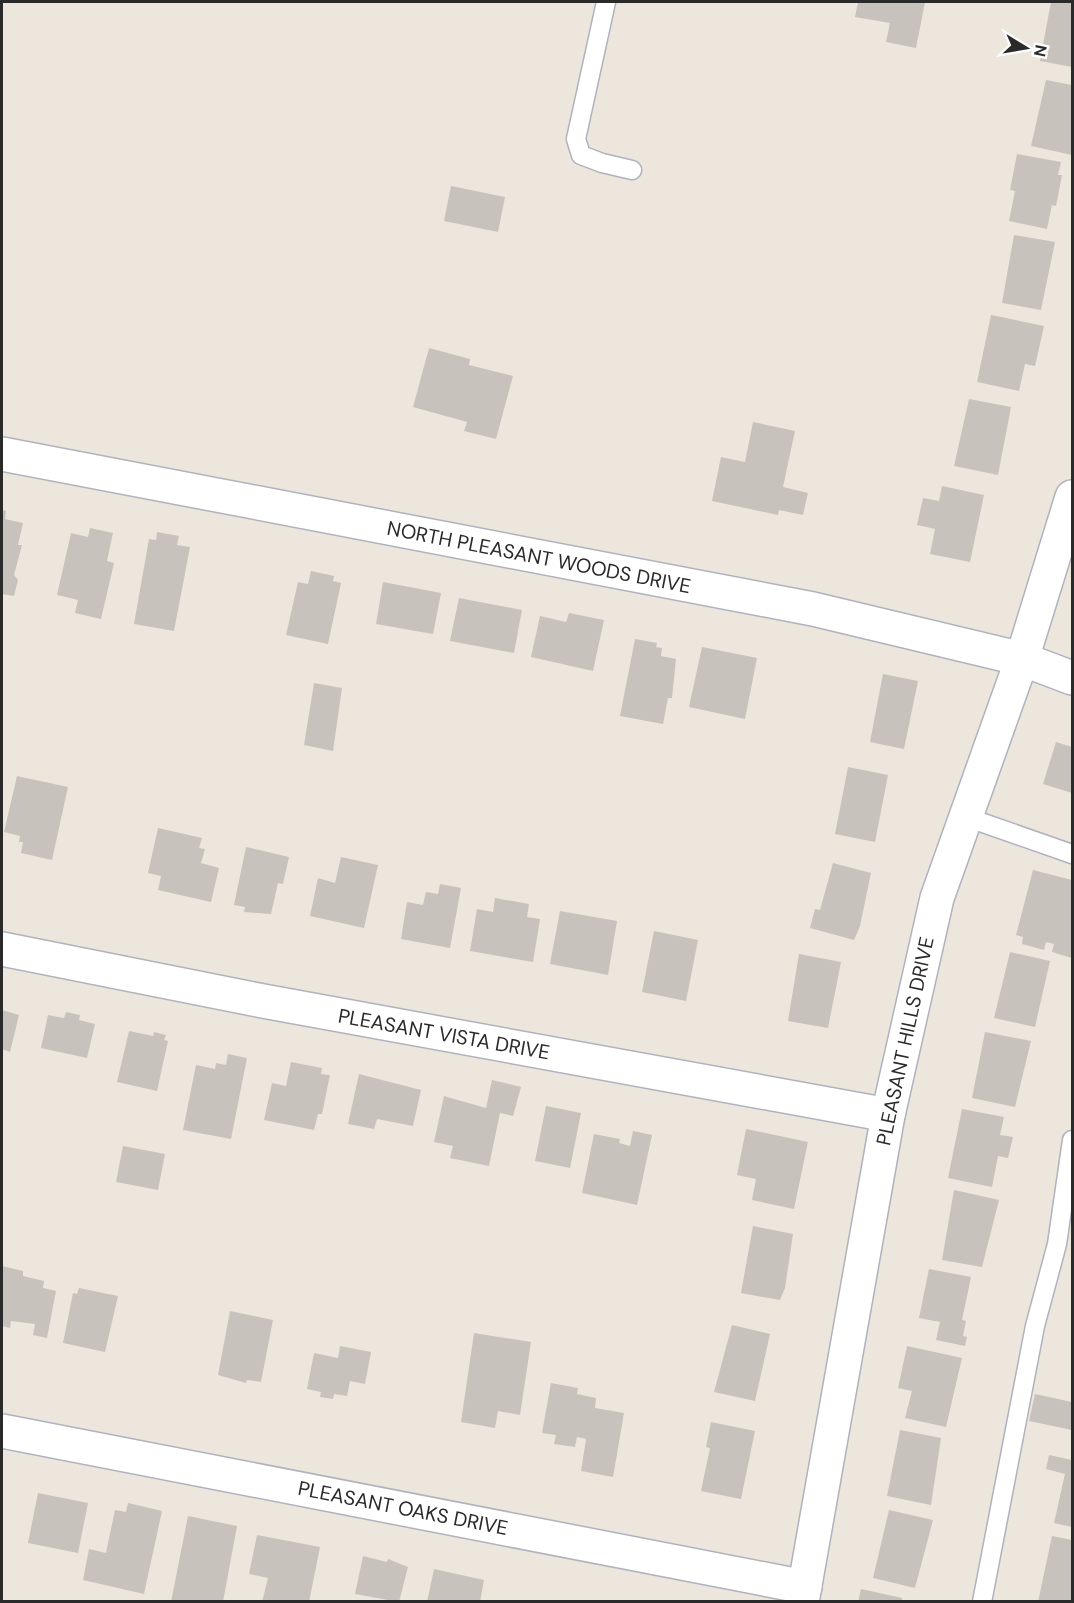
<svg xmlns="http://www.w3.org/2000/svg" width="1074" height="1603" viewBox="0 0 1074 1603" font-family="'DM Sans',sans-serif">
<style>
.building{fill:#c7c3bc}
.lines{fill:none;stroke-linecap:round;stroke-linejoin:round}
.service-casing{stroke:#b0b2bd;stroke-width:21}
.minor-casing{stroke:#b0b2bd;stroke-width:36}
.service{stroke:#fff;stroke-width:18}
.minor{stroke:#fff;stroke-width:33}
.labels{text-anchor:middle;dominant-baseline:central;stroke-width:6;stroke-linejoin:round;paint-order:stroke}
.street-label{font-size:20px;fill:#2a2a2a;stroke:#fff}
</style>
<rect width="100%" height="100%" fill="#ece6dd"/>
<g class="building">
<polygon points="858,2 925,2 916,48 886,42 890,23 855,17"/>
<polygon points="1051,2 1072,2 1072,67 1040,61"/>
<polygon points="1046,80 1072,85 1072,155 1031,146"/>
<polygon points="1017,154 1061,162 1058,175 1062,175 1056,206 1052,205 1047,229 1009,221 1015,191 1010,190"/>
<polygon points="451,186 505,197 498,232 444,221"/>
<polygon points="1014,235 1055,242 1041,310 1002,303"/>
<polygon points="991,315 1044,326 1035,366 1025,364 1019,391 977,382"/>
<polygon points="429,348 470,359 469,365 513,376 496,439 464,431 467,422 413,407"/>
<polygon points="969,399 1011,407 998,475 954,466"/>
<polygon points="753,422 795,431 783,487 808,493 803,515 779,510 778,515 712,501 721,457 745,462"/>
<polygon points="942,486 984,495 970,562 930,554 935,529 917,525 923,498 939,501"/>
<polygon points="2,510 6,511 5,519 23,523 18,545 22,545 14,575 18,580 14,596 2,594"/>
<polygon points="90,528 113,533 107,561 114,563 101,619 75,613 78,600 57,595 71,533 88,537"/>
<polygon points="157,532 179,536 177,545 190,547 174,631 134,624 149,539 156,540"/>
<polygon points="311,571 334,576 333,581 341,583 328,644 286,635 298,582 308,584"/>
<polygon points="383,582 441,593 433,634 376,624"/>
<polygon points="459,598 522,610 514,653 450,641"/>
<polygon points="569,613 604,620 593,671 531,657 540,616 566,622"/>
<polygon points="635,639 657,643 656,647 662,648 661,656 676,659 672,698 668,698 663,724 620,716"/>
<polygon points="702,647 757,658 745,719 689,707"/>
<polygon points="883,674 918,681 904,749 870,742"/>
<polygon points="314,683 342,688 333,751 304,745"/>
<polygon points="1056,742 1072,747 1072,793 1043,784"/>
<polygon points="848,767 888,775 875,842 835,834"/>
<polygon points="17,776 68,787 52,860 21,853 23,842 19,842 20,836 4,832"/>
<polygon points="158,828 202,838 199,848 205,849 201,863 219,868 211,902 158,890 161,876 148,873"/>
<polygon points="246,847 289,857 283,884 278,883 271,914 244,912 245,907 234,905"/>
<polygon points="341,857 378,865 364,928 310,916 318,878 335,883"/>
<polygon points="833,863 871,873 860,926 854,940 810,928 815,909 820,910"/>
<polygon points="1033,870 1072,880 1072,958 1052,952 1054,944 1046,942 1044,950 1022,944 1023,937 1016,935"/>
<polygon points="440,884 461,888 450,948 401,939 407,902 423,905 426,892 438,894"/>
<polygon points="495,898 529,904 527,917 540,919 533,962 470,951 477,909 493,912"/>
<polygon points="560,911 617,921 608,975 550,964"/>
<polygon points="654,931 698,940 686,1001 642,992"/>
<polygon points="1010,952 1050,961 1035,1027 994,1018"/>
<polygon points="799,954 841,962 828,1028 788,1021"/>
<polygon points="2,1010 19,1015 10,1052 2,1049"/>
<polygon points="66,1012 80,1015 79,1020 95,1024 87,1058 41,1048 48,1015 64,1018"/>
<polygon points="129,1031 153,1036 154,1032 166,1035 164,1040 168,1041 157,1091 117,1082"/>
<polygon points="985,1032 1031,1041 1015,1107 972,1098"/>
<polygon points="228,1054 247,1058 231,1139 183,1130 196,1065 215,1069 216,1063 226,1065"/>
<polygon points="291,1062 322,1068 321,1074 330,1075 322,1114 318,1114 314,1130 264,1120 272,1083 286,1086"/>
<polygon points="359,1074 421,1090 413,1126 377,1119 374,1129 348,1124"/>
<polygon points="492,1080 521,1087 513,1116 500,1113 489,1166 450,1158 453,1146 434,1142 444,1096 486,1108"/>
<polygon points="546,1106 581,1113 570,1168 535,1161"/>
<polygon points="962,1109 1004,1117 1000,1135 1013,1137 1008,1158 998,1156 992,1187 948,1178"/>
<polygon points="746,1129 808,1142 794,1209 752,1200 756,1179 737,1175"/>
<polygon points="633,1131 652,1135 637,1205 582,1193 594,1134 620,1139 619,1143 630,1146"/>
<polygon points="123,1146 165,1154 158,1190 116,1182"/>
<polygon points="954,1190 999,1200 982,1267 942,1260"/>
<polygon points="753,1226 793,1234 785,1288 780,1300 741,1293"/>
<polygon points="2,1266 23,1271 23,1276 44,1281 43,1288 56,1291 47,1338 33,1335 35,1324 11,1321 10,1328 2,1326"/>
<polygon points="929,1269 971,1277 962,1320 966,1321 963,1336 967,1337 965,1346 936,1340 940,1322 919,1318"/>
<polygon points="79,1288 118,1296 105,1352 63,1343 73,1293 77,1294"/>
<polygon points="230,1311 273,1320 261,1382 247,1380 246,1383 218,1375"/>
<polygon points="732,1325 770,1334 755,1401 714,1392"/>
<polygon points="474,1333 531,1342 520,1415 498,1411 495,1428 461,1422"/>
<polygon points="340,1346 371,1352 365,1384 350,1381 347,1396 334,1394 333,1399 320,1397 321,1392 307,1389 314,1353 338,1358"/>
<polygon points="907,1346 962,1358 946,1427 905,1418 912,1391 898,1388"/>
<polygon points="551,1383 578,1388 577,1394 596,1398 595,1408 624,1413 613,1477 581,1471 586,1439 577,1437 575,1447 554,1444 556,1435 542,1433"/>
<polygon points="1035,1394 1072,1402 1072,1430 1029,1421"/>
<polygon points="711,1422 755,1431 741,1499 701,1491 710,1448 706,1447"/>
<polygon points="900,1430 941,1438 931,1505 887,1496"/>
<polygon points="1049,1455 1072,1460 1072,1527 1054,1523 1065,1474 1046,1469"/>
<polygon points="38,1493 88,1503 78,1553 28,1543"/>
<polygon points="128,1503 162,1511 144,1594 83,1580 89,1549 106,1553 115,1510 126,1512"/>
<polygon points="889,1510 933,1520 915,1588 873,1578"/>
<polygon points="188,1516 237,1526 223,1602 171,1602"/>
<polygon points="257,1535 320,1547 309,1602 262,1602 268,1578 249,1574"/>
<polygon points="1052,1536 1072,1540 1072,1602 1038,1602"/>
<polygon points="363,1556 387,1562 388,1559 408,1567 399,1602 355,1594"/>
<polygon points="434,1569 484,1580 480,1602 427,1602"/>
<polygon points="861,1589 902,1598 902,1602 858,1602"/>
</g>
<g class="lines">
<defs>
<g id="service">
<polyline points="606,2 576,139 581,155 602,163 632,170"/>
<polyline points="966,817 1072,854"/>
<polyline points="982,1602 1035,1326 1057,1244 1072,1140"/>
</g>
<g id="minor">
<polyline points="2,454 813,609 1022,659 1072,678"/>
<polyline points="2,949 263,1001 888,1115"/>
<polyline points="2,1431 805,1587"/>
<polyline points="802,1602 888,1115 937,898 1022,659 1072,497"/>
</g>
</defs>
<use href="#service" class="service-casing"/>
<use href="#minor" class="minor-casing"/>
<use href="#service" class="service"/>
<use href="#minor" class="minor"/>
</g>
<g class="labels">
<g class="street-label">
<text transform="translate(539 557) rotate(11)">NORTH PLEASANT WOODS DRIVE</text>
<text transform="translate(444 1034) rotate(10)">PLEASANT VISTA DRIVE</text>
<text transform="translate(905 1041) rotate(-78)">PLEASANT HILLS DRIVE</text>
<text transform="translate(403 1508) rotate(11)">PLEASANT OAKS DRIVE</text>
</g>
</g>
<rect width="1074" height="1603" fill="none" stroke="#2a2a2a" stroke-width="6"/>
<g transform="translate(1026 48) rotate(101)" stroke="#ffffff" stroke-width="4.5" paint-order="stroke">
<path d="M0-4.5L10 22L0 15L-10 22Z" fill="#2a2a2a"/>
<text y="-9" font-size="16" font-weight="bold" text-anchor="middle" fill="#2a2a2a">N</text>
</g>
</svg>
